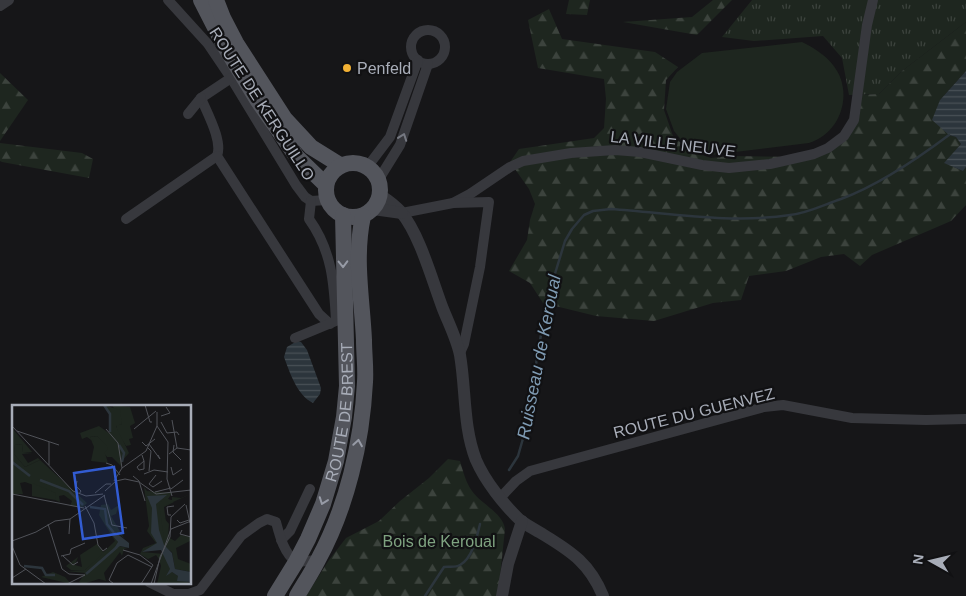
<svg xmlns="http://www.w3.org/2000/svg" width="966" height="596" viewBox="0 0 966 596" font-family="Arial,sans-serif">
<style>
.grass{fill:url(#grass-tufts)}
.forest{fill:url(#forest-firs)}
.garden{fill:#1e261f}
.water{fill:url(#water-rules)}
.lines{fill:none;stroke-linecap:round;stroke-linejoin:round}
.stream{stroke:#2c353c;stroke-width:2.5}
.minor{stroke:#37383d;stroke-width:10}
.tertiary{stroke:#37383d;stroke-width:12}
.primary{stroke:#53555c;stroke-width:16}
.oneway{stroke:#757881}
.oneway2{stroke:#979ba6}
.poi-dot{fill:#f2b134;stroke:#111113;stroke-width:2}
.labels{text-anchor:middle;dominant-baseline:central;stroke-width:4.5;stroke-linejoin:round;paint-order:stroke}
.poi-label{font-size:16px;fill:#a8adb8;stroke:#111113;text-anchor:start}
.street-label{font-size:16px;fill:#a8adb8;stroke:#111113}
.park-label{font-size:16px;fill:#7fa381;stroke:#111113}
.water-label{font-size:18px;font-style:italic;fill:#7f9bb3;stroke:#111113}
.inset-river{fill:none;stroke:#2c353c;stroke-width:2.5}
.inset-road{fill:none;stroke:#505258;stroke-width:1}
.view{fill:#325cd3;fill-opacity:0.15;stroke:#325cd3;stroke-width:2.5}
.inset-edge{fill:none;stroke:#a8adb8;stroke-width:2.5}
</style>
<defs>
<pattern id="grass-tufts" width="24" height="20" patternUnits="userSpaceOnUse" patternTransform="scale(1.25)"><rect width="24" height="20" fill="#1e261f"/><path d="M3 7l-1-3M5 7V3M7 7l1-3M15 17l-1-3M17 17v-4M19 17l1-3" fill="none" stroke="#3c433d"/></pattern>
<pattern id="forest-firs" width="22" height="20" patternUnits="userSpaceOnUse" patternTransform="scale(1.25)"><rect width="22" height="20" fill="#1e261f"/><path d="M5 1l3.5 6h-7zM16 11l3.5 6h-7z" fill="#3c433d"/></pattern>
<pattern id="water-rules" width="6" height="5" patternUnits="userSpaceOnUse" patternTransform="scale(1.25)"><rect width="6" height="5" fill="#2c353c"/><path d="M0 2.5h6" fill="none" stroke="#485056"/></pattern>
</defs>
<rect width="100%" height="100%" fill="#161618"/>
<polygon class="grass" points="752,0 966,0 966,22 902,71 879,94 849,95 842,58 823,36 754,41 722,37"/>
<g class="forest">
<polygon points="569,0 590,0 587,15 566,14"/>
<polygon points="713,0 732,0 697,35 623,22 692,17"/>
<polygon points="549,9 562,39 655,52 678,67 666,80 664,110 673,136 690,151 711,158 730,156 801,157 844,136 858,95 879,94 902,71 966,22 966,71 940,100 949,135 956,137 961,144 945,163 963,171 966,167 966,205 951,221 872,255 860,266 844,254 821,257 786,271 749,276 741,300 713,303 654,321 596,316 543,303 530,283 509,271 527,240 530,220 535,204 529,189 510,162 519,149 594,138 604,128 606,99 604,79 538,68 528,20"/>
<polygon points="0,73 28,100 0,141"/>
<polygon points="0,143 82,153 93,159 89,178 2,162 0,161"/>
<path d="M 448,459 L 460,461 C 463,471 466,483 472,491 C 481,504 503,513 505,529 L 498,596 L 306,596 L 329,560 L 346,538 L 379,521 L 400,501 L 429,478 Z"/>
</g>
<path class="garden" d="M 802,42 C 814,48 824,54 833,65 C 854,91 842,133 809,143 L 719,154 L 710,155 L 701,153 L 682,141 L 674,131 L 666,109 L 670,82 L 677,72 L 702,53 Z"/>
<g class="water">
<polygon points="966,71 966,167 963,171 944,163 961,144 956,137 949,135 932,120 940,100"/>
<path d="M 297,341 L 301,342 L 307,350 L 321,388 L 320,394 L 313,403 C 297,395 290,373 284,357 L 287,347 Z"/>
</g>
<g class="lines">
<g class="stream">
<path d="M 509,470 L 518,456 L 524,435 L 544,317 L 550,290 L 565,241 L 572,229 L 584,215 L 593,211 L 611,209 C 670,213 731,224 790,215 C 808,213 823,205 841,199 C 879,185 917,159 949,135"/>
<path d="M 425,596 L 444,567 C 448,566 455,568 460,565 C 472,559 477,537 480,524"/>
</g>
<g class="minor">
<polyline points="168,0 208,44 231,78 296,185 305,197 311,201"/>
<polyline points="0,6 9,0"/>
<circle cx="428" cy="47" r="17"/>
<path d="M 231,78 L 201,98 C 207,113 223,141 217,156 L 319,314 L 330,324"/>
<polyline points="188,114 201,98"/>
<polyline points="368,166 390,137 418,60"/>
<polyline points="379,179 400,145 428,64"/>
<polyline points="311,201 327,200"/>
<polyline points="453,203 470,194 510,167 523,161 571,153 615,150 640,152 702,165 729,168 770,164 814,154 828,148 844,136 854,120 867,25 873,0"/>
<polyline points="402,213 453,203 489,202 480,267 464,344 460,353"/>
<polyline points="126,219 217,156"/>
<path d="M 295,338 L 336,321 C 334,283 332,251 309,219 L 311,201"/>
<polyline points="501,497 516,481 530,471 764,407 783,405 852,418 926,420 966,419"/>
<polyline points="281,540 290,531 310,489"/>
<path d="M 149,582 L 173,594 L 189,594 L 200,590 L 241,536 L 259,523 L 267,519 L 276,522 C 280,537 284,553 296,562 L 318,560"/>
</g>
<g class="tertiary">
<path d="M 380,195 C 388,200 395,205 401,212 C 420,235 432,280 443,309 C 449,324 457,340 460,355 C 466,390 463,427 476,460 C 485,481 504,505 521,521 C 528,526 536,530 544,535 C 572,552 590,564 603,596"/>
<polyline points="373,209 402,213"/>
<polyline points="502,596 508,564 522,521"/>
</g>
<g class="primary">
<polyline points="201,0 224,45 258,101 297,157 326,185"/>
<polyline points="216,0 223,18 236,43 285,119 311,147 340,165"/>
<circle cx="353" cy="190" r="27"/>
<path id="s1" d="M 275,596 L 296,562 L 308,539 L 323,504 L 336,461 L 344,417 L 347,386 L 343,215"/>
<path d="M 297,596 C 304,584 312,572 318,560 C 347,507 362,442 365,382 C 366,368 364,354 364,340 C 362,298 354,258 363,216"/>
</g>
</g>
<defs><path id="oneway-chevron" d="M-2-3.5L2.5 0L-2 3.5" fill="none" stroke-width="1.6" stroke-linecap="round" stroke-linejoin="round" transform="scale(1.25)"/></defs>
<use class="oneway" href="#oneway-chevron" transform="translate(403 137) rotate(-70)"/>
<g class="oneway2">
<use href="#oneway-chevron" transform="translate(343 264) rotate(89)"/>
<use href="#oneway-chevron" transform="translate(358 443) rotate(-81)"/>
<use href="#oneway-chevron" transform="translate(323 501) rotate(110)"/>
</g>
<circle class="poi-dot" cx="347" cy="68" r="5"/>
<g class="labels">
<g class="poi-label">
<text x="357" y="68">Penfeld</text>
</g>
<g class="street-label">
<text transform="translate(262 104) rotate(57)">ROUTE DE KERGUILLO</text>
<text transform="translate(673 144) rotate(7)">LA VILLE NEUVE</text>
<text stroke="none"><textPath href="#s1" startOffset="198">ROUTE DE BREST</textPath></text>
<text transform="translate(694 413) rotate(-14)">ROUTE DU GUENVEZ</text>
</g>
<g class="park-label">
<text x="439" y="541">Bois de Keroual</text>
</g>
<g class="water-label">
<text transform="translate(539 357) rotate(-79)">Ruisseau de Keroual</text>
</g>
</g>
<g transform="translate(12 405)">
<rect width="179" height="179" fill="#161618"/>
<path d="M 100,0 L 118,2 L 123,18 L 118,21 L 121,33 L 117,34 L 119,40 L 114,41 L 106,28 L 104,20 L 110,19 ZM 85,31 L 97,43 L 93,48 L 96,58 L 79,56 L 82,42 L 78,32 ZM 10,39 L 11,47 L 21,48 L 10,49 L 16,58 L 26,53 L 28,55 L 13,62 L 2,49 L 3,40 ZM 132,82 L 135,86 L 160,88 L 156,94 L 162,97 L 152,102 L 156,132 L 163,136 L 169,130 L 179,132 L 178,136 L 164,143 L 166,154 L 179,159 L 179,167 L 163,164 L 160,147 L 145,137 L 144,141 L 130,147 L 152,149 L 160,167 L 179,179 L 145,179 L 149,161 L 147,154 L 144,150 L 136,154 L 128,149 L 131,143 L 144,138 L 135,126 L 137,121 ZM 85,139 L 92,148 L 73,165 L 59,165 L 54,161 L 66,152 L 63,160 L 70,162 L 68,150 Z" fill="#1e261f"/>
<path d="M 92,0 L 108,5 L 110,19 L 104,21 L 117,48 L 109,57 L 110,62 L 100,52 L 95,52 L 92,48 L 96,43 L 85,31 L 78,32 L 82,37 L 75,32 L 70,34 L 68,28 L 87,21 L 98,29 L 98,9 ZM 0,23 L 20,47 L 11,47 L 10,39 L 3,40 L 2,49 L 13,62 L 28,55 L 75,98 L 71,102 L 58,101 L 60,96 L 52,90 L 47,91 L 48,97 L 43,95 L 43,88 L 13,77 L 8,78 L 11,89 L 0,89 ZM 179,89 L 152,101 L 152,113 L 157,119 L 156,132 L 152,134 L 147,98 L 153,94 L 160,95 L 160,92 L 169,93 ZM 96,99 L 99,105 L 107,100 L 104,109 L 99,111 L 112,133 L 104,127 L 100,130 L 105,134 L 107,141 L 116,143 L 112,144 L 110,151 L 108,147 L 92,168 L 94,176 L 87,174 L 71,179 L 67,177 L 73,168 L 54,166 L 73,165 L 103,136 L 87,110 L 89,100 ZM 41,167 L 53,172 L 59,179 L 29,172 Z" fill="#1e261f"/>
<path d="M 20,78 L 44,88 L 43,95 L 20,91 Z" fill="#1e261f"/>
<path d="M 155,90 L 144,99 L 147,125 L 152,140 L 160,148 L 163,164 L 179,167 L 179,177 L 165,176 L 166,171 L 160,167 L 154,171 L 158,164 L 149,145 L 130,147 L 145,138 L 139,128 L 140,103 L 135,91 ZM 103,127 L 117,138 L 117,143 L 108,141 L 100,147 L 106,137 L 100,130 Z" fill="#2c353c"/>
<path class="inset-river" d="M 92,0 L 98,9 L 98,27M 107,40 L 112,48 L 110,57M 0,57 L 18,71M 28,75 L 57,86 L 71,100M 78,102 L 93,104 L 95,119 L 102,128M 12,161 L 30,163 L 34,170 L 43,170M 74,169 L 105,142"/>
<path class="inset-road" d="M 133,0 L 138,17 L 140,17M 145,7 L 145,21 L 156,37 L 155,74 L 160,91M 149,11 L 158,8 L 154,2M 160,15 L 165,43M 149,17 L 155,28 L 165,27 L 167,30M 0,21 L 61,86 L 74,91 L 91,89M 94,24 L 106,38 L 110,63M 122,24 L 144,6M 5,26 L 47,40M 130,37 L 134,41 L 143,34M 137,39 L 148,54 L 146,50M 162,40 L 161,47 L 169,55M 136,43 L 139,46 L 137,66M 157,49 L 165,43 L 179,45M 130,50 L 132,56 L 125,62 L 127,65 L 132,64 L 132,56M 94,58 L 100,60 L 108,70M 37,60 L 37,37M 159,62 L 161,70 L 170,64M 132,69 L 142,65 L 156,67M 144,70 L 137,79 L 141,82 L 150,76M 121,71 L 127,76 L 133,96M 65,76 L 64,81 L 69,86 L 67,89M 102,76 L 110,63 L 134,46 L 145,21M 159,84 L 171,75M 93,86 L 104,76 L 113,74 L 127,77 L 144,89 L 179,85M 143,87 L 159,83M 83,88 L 94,79 L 99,79M 0,89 L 72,103M 92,90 L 100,120 L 115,123M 174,100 L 178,118M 73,101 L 82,118 L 86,140 L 91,146 L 95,143M 159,110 L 156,110 L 155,102 L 162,101M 167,117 L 165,115 L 168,118 L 177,115M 36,119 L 50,164 L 57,169 L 73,170 L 55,179M 170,125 L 168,129 L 179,132M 57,129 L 58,114M 0,136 L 24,127 L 43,116 L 58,114 L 93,90M 0,141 L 8,160 L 34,179M 111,145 L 128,150 L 141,160M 49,151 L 58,149 L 59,144 L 73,138M 51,151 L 61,160 L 66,157M 0,173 L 14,164M 102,179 L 97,175 L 105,158 L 116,150 L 140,162M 129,179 L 141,160M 139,179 L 159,124 L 179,116M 142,179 L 148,152 L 158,132 L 159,112 L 173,99"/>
<path class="view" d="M 102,62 L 111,128 L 71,134 L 62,68 Z"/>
<rect width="179" height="179" class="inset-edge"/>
</g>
<g transform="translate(931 561) rotate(278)" stroke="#111113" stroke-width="4" paint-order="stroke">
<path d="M0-4L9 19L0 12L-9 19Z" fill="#a8adb8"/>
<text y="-8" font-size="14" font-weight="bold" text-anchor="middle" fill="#a8adb8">N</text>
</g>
</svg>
